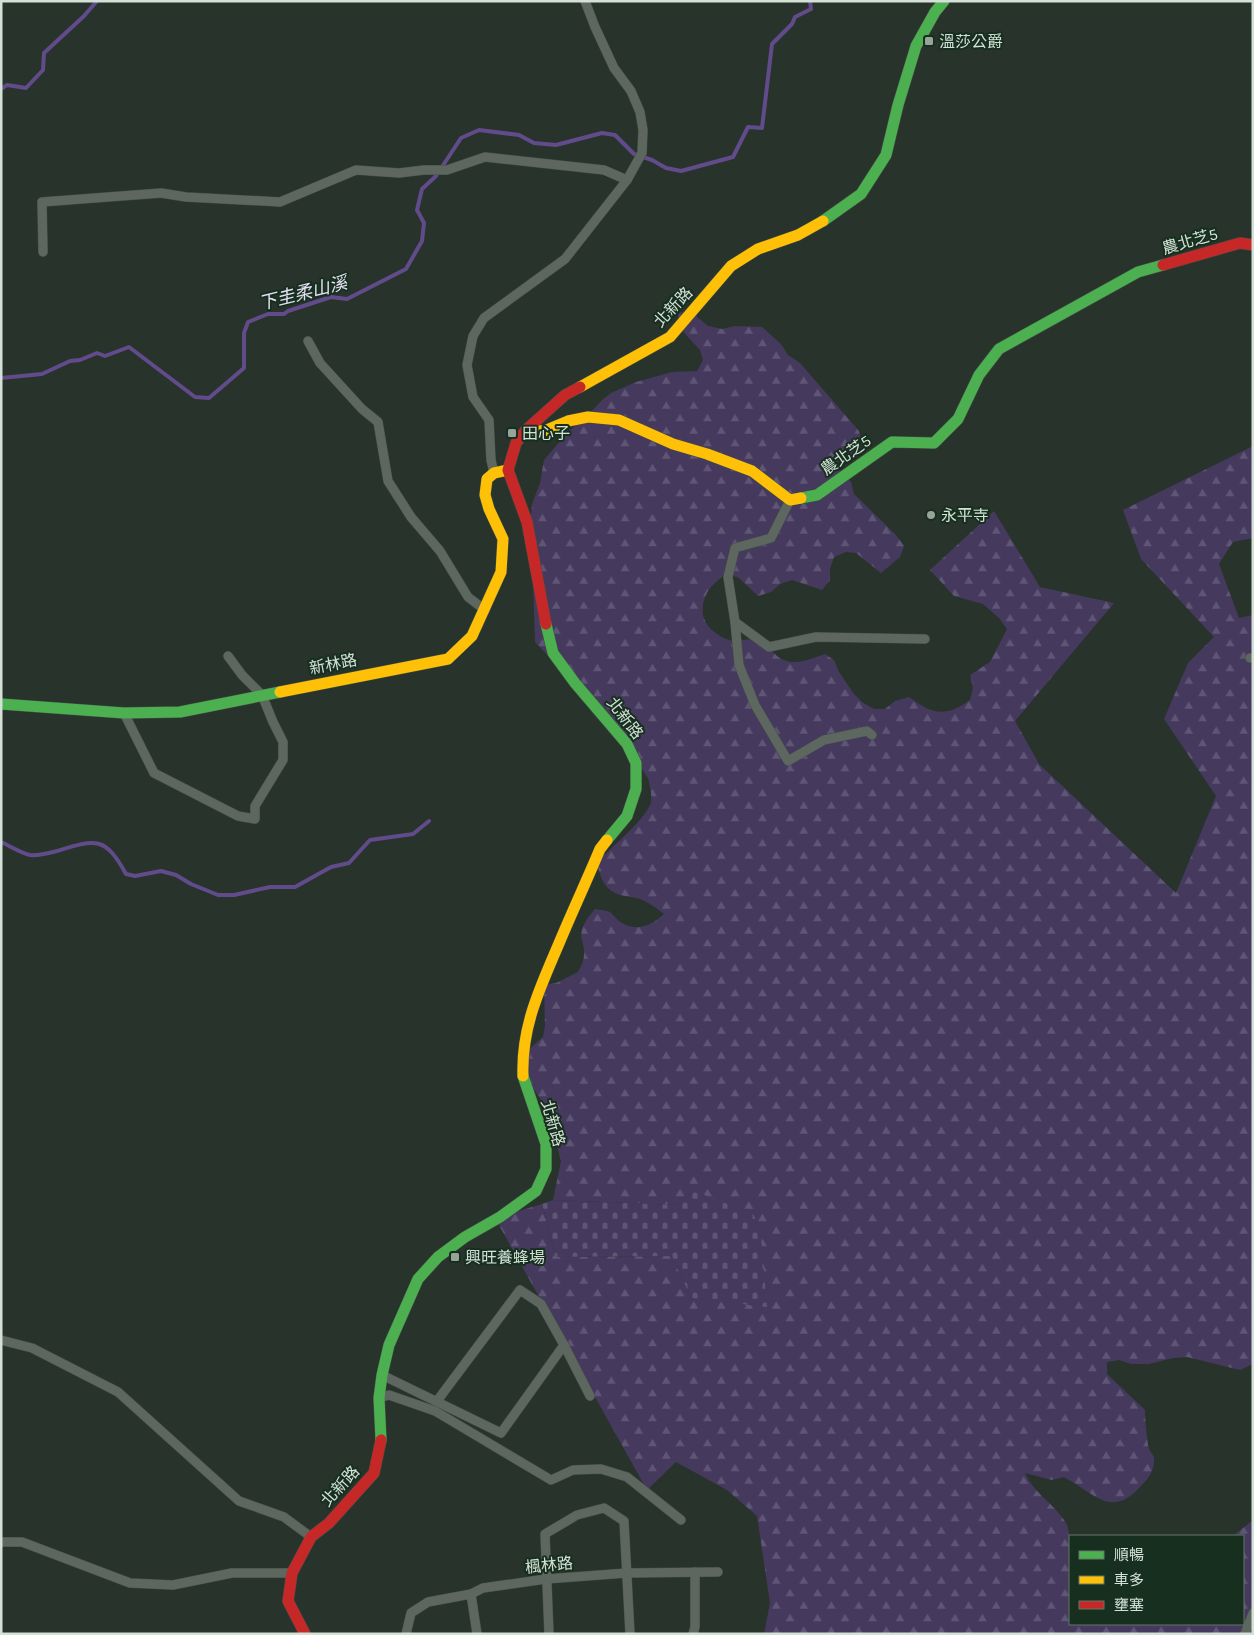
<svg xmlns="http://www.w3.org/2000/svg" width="1254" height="1635" viewBox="0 0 1254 1635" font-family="Karla,'Noto Sans TC',sans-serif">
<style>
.forest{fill:url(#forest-firs)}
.cemetery{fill:url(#cemetery-stones)}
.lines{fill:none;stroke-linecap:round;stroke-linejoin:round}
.stream{stroke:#624b8b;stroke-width:4}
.street-casing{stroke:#434e46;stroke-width:10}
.fast-casing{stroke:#434e46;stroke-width:12}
.slow-casing{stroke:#434e46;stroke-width:12}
.jam-casing{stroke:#434e46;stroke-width:12}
.street{stroke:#5d6760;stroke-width:9}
.fast{stroke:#4caf50;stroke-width:11}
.slow{stroke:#ffc107;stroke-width:11}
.jam{stroke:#c62828;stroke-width:11}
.poi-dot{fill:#97a49a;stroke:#172f1f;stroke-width:2}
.labels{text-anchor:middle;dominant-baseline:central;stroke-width:4;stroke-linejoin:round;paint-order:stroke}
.poi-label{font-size:16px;fill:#d3e1d6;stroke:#172f1f;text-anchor:start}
.street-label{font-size:16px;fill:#d3e1d6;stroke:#172f1f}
.water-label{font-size:18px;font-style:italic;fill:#e7e1f5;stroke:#172f1f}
</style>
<defs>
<pattern id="forest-firs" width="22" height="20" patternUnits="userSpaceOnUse" patternTransform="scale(1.25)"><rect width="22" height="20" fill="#45395e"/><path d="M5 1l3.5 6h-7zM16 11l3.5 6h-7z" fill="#5f5574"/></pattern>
<pattern id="cemetery-stones" width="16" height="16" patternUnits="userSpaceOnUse" patternTransform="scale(1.25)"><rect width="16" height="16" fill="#45395e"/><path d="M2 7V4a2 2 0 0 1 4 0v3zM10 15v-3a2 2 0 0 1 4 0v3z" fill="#5f5574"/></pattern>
</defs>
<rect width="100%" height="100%" fill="#27332b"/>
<path class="forest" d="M 689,310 L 708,326 L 722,329 L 735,326 L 762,327 L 781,344 L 788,355 L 800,363 L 859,431 L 862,443 L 858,455 L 845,457 L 834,464 L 851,482 L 854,494 L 896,535 L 904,546 L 900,557 L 881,573 L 856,553 L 846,552 L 834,557 L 830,569 L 830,580 L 822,590 L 792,580 L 780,584 L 771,592 L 758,596 L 739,578 L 726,573 C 720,579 711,585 707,593 C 700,606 701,621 713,631 C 718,635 726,640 733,641 C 742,641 753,637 760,640 C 768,644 771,651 777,656 C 792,668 810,659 825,654 L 834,660 L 839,672 L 854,694 L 862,702 L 874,709 L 885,709 L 895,701 L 909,697 C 932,714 945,718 970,700 L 973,688 L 970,675 L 990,662 L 1007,629 L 999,618 L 983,604 L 954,596 L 930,570 L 994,511 L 1040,587 L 1114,603 L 1015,721 L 1039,764 L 1176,893 L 1216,796 L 1164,719 L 1188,663 L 1214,637 L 1141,559 L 1123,510 L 1253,446 L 1253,538 L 1233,542 L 1219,564 L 1239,618 L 1253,615 L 1253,1364 L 1240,1370 L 1187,1357 L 1173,1358 L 1149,1364 L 1131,1364 L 1119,1360 L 1107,1362 L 1107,1374 L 1145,1410 C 1145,1419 1147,1441 1149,1449 C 1151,1453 1154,1455 1154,1459 C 1155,1470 1148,1479 1141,1486 C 1111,1520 1093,1492 1064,1477 L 1052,1480 L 1025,1473 C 1034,1494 1055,1504 1066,1523 C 1074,1536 1070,1605 1070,1624 L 1243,1624 L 1243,1536 L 1233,1536 L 1253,1520 L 1253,1634 L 764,1634 L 770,1603 L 757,1516 L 727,1490 L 676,1462 L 647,1490 L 495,1218 L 542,1204 L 556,1257 L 672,1256 L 691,1298 L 767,1306 L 680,1205 L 553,1200 L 561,1161 L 549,1117 L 545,1106 L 533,1088 L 526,1064 L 526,1052 L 543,1037 L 545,1026 L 544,985 L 556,983 L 578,972 C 582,965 585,958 584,949 C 583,942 580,937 582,930 C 584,922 590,915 595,909 C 599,910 604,910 607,911 C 612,912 615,918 619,921 C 635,933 651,926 664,914 C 656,908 646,900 636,898 C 633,897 628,897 625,896 C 606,893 600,879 597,862 C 610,849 648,817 651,802 C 652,794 650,786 648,778 L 578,679 L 551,659 L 535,642 L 531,516 L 532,504 L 540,483 L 544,460 L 568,432 L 588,415 L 602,400 L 611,393 L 636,382 L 672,372 L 697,371 L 703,360 L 700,350 L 677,325 L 679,313 Z"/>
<polygon class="cemetery" points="689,1189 753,1214 760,1227 767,1307 691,1298 672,1256 556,1257 542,1204 553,1200 680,1205"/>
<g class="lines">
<g class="stream">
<polyline points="1,89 7,85 26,88 43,70 44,53 84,16 97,1"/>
<polyline points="1,378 42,374 70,361 80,360 97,353 105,356 129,347 195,397 209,398 244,368 244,333 248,322 268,314 284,314 288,311 331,297 347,299 406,269 422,241 424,223 417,210 422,189 436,176 461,138 479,130 519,135 534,143 556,145 602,133 615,135 634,154 652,160 666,168 681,171 733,157 748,127 762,128 772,44 792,24 795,17 811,9 810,1"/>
<path d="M 1,842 C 10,846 21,853 30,855 C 39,856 49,853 57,851 C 96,839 105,836 126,874 L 135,876 L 161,871 L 176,875 L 191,884 L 218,895 L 234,895 L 270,887 L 295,887 L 331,867 L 349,863 L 370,840 L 413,834 L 429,821"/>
</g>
<defs>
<g id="street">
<polyline points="43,252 42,202 161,193 186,197 280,202 356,170 399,173 424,170 447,170 485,157 604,170 627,180"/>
<polyline points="308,341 320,363 362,409 378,422 388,481 411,517 440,551 468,597 485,610"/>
<polyline points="494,473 491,460 489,420 473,397 467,365 473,336 484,318 565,259 627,180 642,153 643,130 640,112 631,91 614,68 595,27 585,1"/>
<polyline points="790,500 771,538 735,548 728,577 735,622 769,647 816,637 925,639"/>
<polyline points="735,622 739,665 755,705 788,761 824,740 867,731 872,735"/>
<polyline points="1250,658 1253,658"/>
<polyline points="124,713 154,773 238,816 255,819 255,806 283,760 283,742 273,722 262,695 242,675 228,656"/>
<polyline points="1,1340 32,1348 118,1392 239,1501 284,1517 311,1537"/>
<polyline points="382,1375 501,1433 564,1345"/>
<polyline points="379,1398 389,1395 435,1411 551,1480 573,1470 601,1469 627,1477 681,1520"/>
<polyline points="437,1401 520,1290 541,1304 564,1345 590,1396"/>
<polyline points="1,1542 22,1542 130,1583 173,1585 232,1573 292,1573"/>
<polyline points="471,1594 477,1634"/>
<polyline points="406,1634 411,1613 428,1602 471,1594 483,1588 546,1579 627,1573 718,1572"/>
<polyline points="549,1634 545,1534 577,1515 604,1508 624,1521 630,1634"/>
<polyline points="693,1634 695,1627 695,1572"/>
<polyline points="1245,1634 1253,1613"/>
</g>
<g id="fast">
<polyline points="823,221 861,194 886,155 898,105 916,46 935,12 944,1"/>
<polyline points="801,498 817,495 892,442 934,443 958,419 979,375 999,349 1138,272 1163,265"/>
<polyline points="546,624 553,653 575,683 627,744 636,763 636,789 627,816 607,840"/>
<polyline points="1,704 124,713 180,712 280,692"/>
<polyline points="381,1440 379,1398 382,1375 389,1345 418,1279 438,1257 465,1237 500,1217 536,1191 546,1169 546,1144 523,1076"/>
</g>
<g id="slow">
<polyline points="580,387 670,337 731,266 758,249 798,235 823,221"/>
<polyline points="526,430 544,431 568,421 588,417 619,420 673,444 707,454 752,471 790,500 801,498"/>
<polyline points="280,692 448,659 472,636 501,572 503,539 489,509 485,495 487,479 494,473 508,470"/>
<path d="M 523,1076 C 521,1026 541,986 560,941 C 573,910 587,880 600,849 L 607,840"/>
</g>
<g id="jam">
<polyline points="1163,265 1240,243 1253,245"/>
<polyline points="546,624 527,522 508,470 516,443 526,430 565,395 580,387"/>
<polyline points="305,1634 288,1601 292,1573 311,1537 329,1523 374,1473 381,1440"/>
</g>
</defs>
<use href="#street" class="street-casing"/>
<use href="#fast" class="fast-casing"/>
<use href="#slow" class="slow-casing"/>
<use href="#jam" class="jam-casing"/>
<use href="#street" class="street"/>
<use href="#fast" class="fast"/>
<use href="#slow" class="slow"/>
<use href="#jam" class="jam"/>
</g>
<g class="poi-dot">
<rect x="924" y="36" width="10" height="10" rx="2.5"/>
<rect x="507" y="428" width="10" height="10" rx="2.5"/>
<circle cx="931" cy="515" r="5"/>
<rect x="450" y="1252" width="10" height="10" rx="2.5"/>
</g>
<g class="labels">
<g class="poi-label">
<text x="939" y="41">溫莎公爵</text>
<text x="522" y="433">田心子</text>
<text x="941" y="515">永平寺</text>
<text x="465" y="1257">興旺養蜂場</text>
</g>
<g class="street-label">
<text transform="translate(1190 241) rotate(-16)">農北芝5</text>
<text transform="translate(673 307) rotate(-47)">北新路</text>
<text transform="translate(846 455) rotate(-35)">農北芝5</text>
<text transform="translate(333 664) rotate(-11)">新林路</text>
<text transform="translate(625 718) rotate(52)">北新路</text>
<text transform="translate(553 1123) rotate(74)">北新路</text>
<text transform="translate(340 1486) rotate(-48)">北新路</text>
<text transform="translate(549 1565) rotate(-6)">楓林路</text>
</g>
<g class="water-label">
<text transform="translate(303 293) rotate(-14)">下圭柔山溪</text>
</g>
</g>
<rect width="1254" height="1635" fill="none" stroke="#d3e1d6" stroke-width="5"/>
<rect x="1069" y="1535" width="175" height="90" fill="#172f1f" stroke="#627668"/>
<rect x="1079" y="1551" width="25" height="8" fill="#4caf50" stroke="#627668"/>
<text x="1114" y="1560" font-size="15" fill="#d3e1d6">順暢</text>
<rect x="1079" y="1576" width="25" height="8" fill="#ffc107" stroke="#627668"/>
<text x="1114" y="1585" font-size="15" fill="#d3e1d6">車多</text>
<rect x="1079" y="1601" width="25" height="8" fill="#c62828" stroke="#627668"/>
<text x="1114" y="1610" font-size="15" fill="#d3e1d6">壅塞</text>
</svg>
